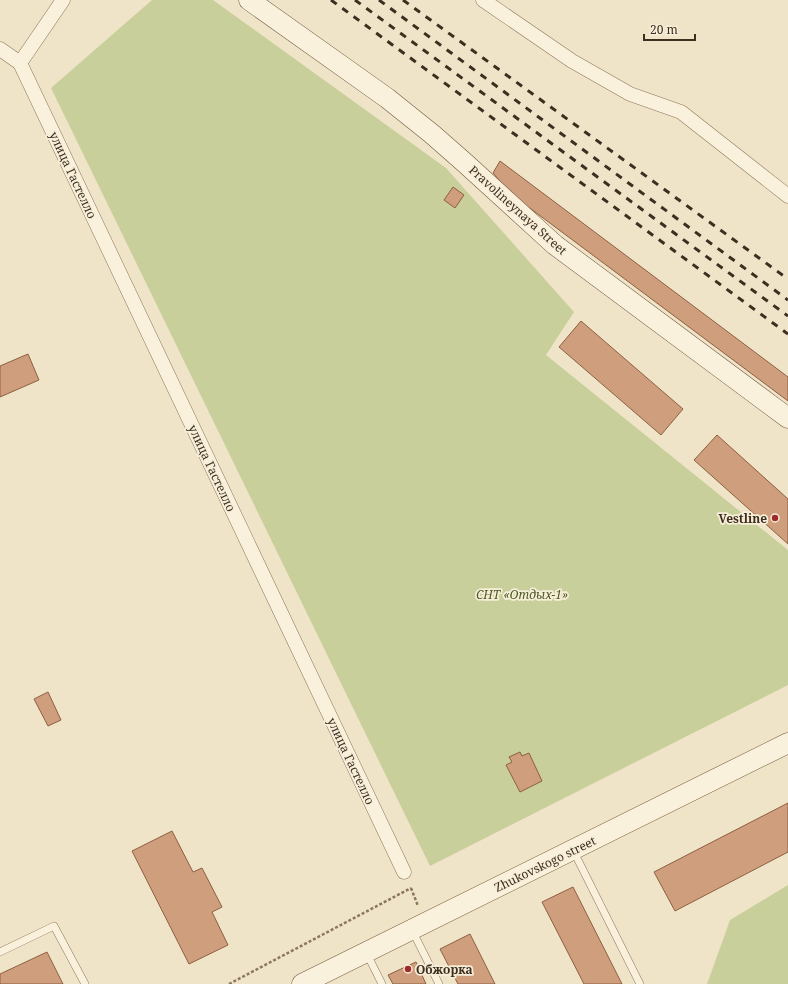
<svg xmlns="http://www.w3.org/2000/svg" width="788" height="984" viewBox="0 0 788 984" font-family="'Noto Serif',serif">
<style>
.green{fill:#c9cf9b}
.building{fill:#cf9f7d;stroke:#8d5f41}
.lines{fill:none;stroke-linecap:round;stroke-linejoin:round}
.lane-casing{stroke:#8d765c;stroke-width:8}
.street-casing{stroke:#8d765c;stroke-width:15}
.secondary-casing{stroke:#6f573f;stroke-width:21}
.path{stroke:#8d765c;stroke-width:2.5;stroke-dasharray:3 2;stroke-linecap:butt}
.lane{stroke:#faf1dc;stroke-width:7}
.street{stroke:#faf1dc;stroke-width:14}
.secondary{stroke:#faf1dc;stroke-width:20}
.rail{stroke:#3d2e20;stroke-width:3;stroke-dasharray:7 7;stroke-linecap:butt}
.poi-dot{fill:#9e2a2b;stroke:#f7eed8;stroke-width:1.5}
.labels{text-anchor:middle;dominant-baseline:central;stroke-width:3.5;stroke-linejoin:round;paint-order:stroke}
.street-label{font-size:12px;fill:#3d2e20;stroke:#f7eed8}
.poi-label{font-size:12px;font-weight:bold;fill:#3d2e20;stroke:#f7eed8;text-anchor:end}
.park-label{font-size:12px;font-style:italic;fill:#4d5a26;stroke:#f7eed8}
</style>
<rect width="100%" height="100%" fill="#f0e4c8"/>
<g class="green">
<polygon points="152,0 213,0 446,168 574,312 546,355 788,550 788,685 430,866 51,88"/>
<polygon points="788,885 788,984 707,984 730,920"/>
</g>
<g class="building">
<polygon points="500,161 788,377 788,401 511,194 493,173"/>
<polygon points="453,187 464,195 455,208 444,200"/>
<polygon points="581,321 683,409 661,435 559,347"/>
<polygon points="28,354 39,380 0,397 0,366"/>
<polygon points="717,435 788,499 788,544 694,460"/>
<polygon points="48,692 61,720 48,726 34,699"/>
<polygon points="520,752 522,756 529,753 542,781 520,792 506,765 512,762 509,757"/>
<polygon points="788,803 788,852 675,911 654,872"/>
<polygon points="172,831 193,872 202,868 222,907 212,912 228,945 189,964 132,851"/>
<polygon points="573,887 622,984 584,984 542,902"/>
<polygon points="470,934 495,984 458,984 440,949"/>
<polygon points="47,952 63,984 0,984 0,974"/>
<polygon points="416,962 426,984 393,984 388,975"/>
</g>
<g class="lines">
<defs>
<g id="lane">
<polyline points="573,850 640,984"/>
<polyline points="412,930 439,984"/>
<polyline points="0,952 54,926 85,984"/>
<polyline points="367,954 382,984"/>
</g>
<g id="street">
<polyline points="483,0 572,61 630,94 681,112 788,196"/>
<polyline points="0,49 20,63 63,0"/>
<polyline points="20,63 404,872"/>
</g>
<g id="secondary">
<polyline points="249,0 387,98 432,134 465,163 555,245 788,418"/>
<polyline points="302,984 788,743"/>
</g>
</defs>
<use href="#lane" class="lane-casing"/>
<use href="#street" class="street-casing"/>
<use href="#secondary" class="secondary-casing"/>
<g class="path">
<polyline points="411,888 418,906"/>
<polyline points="229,984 411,888"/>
</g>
<use href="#lane" class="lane"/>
<use href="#street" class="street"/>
<use href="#secondary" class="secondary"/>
<g class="rail">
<polyline points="331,0 788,334"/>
<polyline points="355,0 788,316"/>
<polyline points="379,0 788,300"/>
<polyline points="403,0 788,279"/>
</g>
</g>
<g class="poi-dot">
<circle cx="775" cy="518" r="4"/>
<circle cx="408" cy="969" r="4"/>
</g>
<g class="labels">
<g class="street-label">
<text transform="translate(73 175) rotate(65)">улица Гастелло</text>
<text transform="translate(518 210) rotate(42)">Pravolineynaya Street</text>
<text transform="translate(212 468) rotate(65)">улица Гастелло</text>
<text transform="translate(351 761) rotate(65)">улица Гастелло</text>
<text transform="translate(545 864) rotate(-26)">Zhukovskogo street</text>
</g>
<g class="poi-label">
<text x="767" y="518">Vestline</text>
<text x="416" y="969" text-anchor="start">Обжорка</text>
</g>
<g class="park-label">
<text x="522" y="594">СНТ «Отдых-1»</text>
</g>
</g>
<path d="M644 34v6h51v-6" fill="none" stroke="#3d2e20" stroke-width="2"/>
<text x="650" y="34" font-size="12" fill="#3d2e20" stroke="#f7eed8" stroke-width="3" paint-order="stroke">20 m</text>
</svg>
